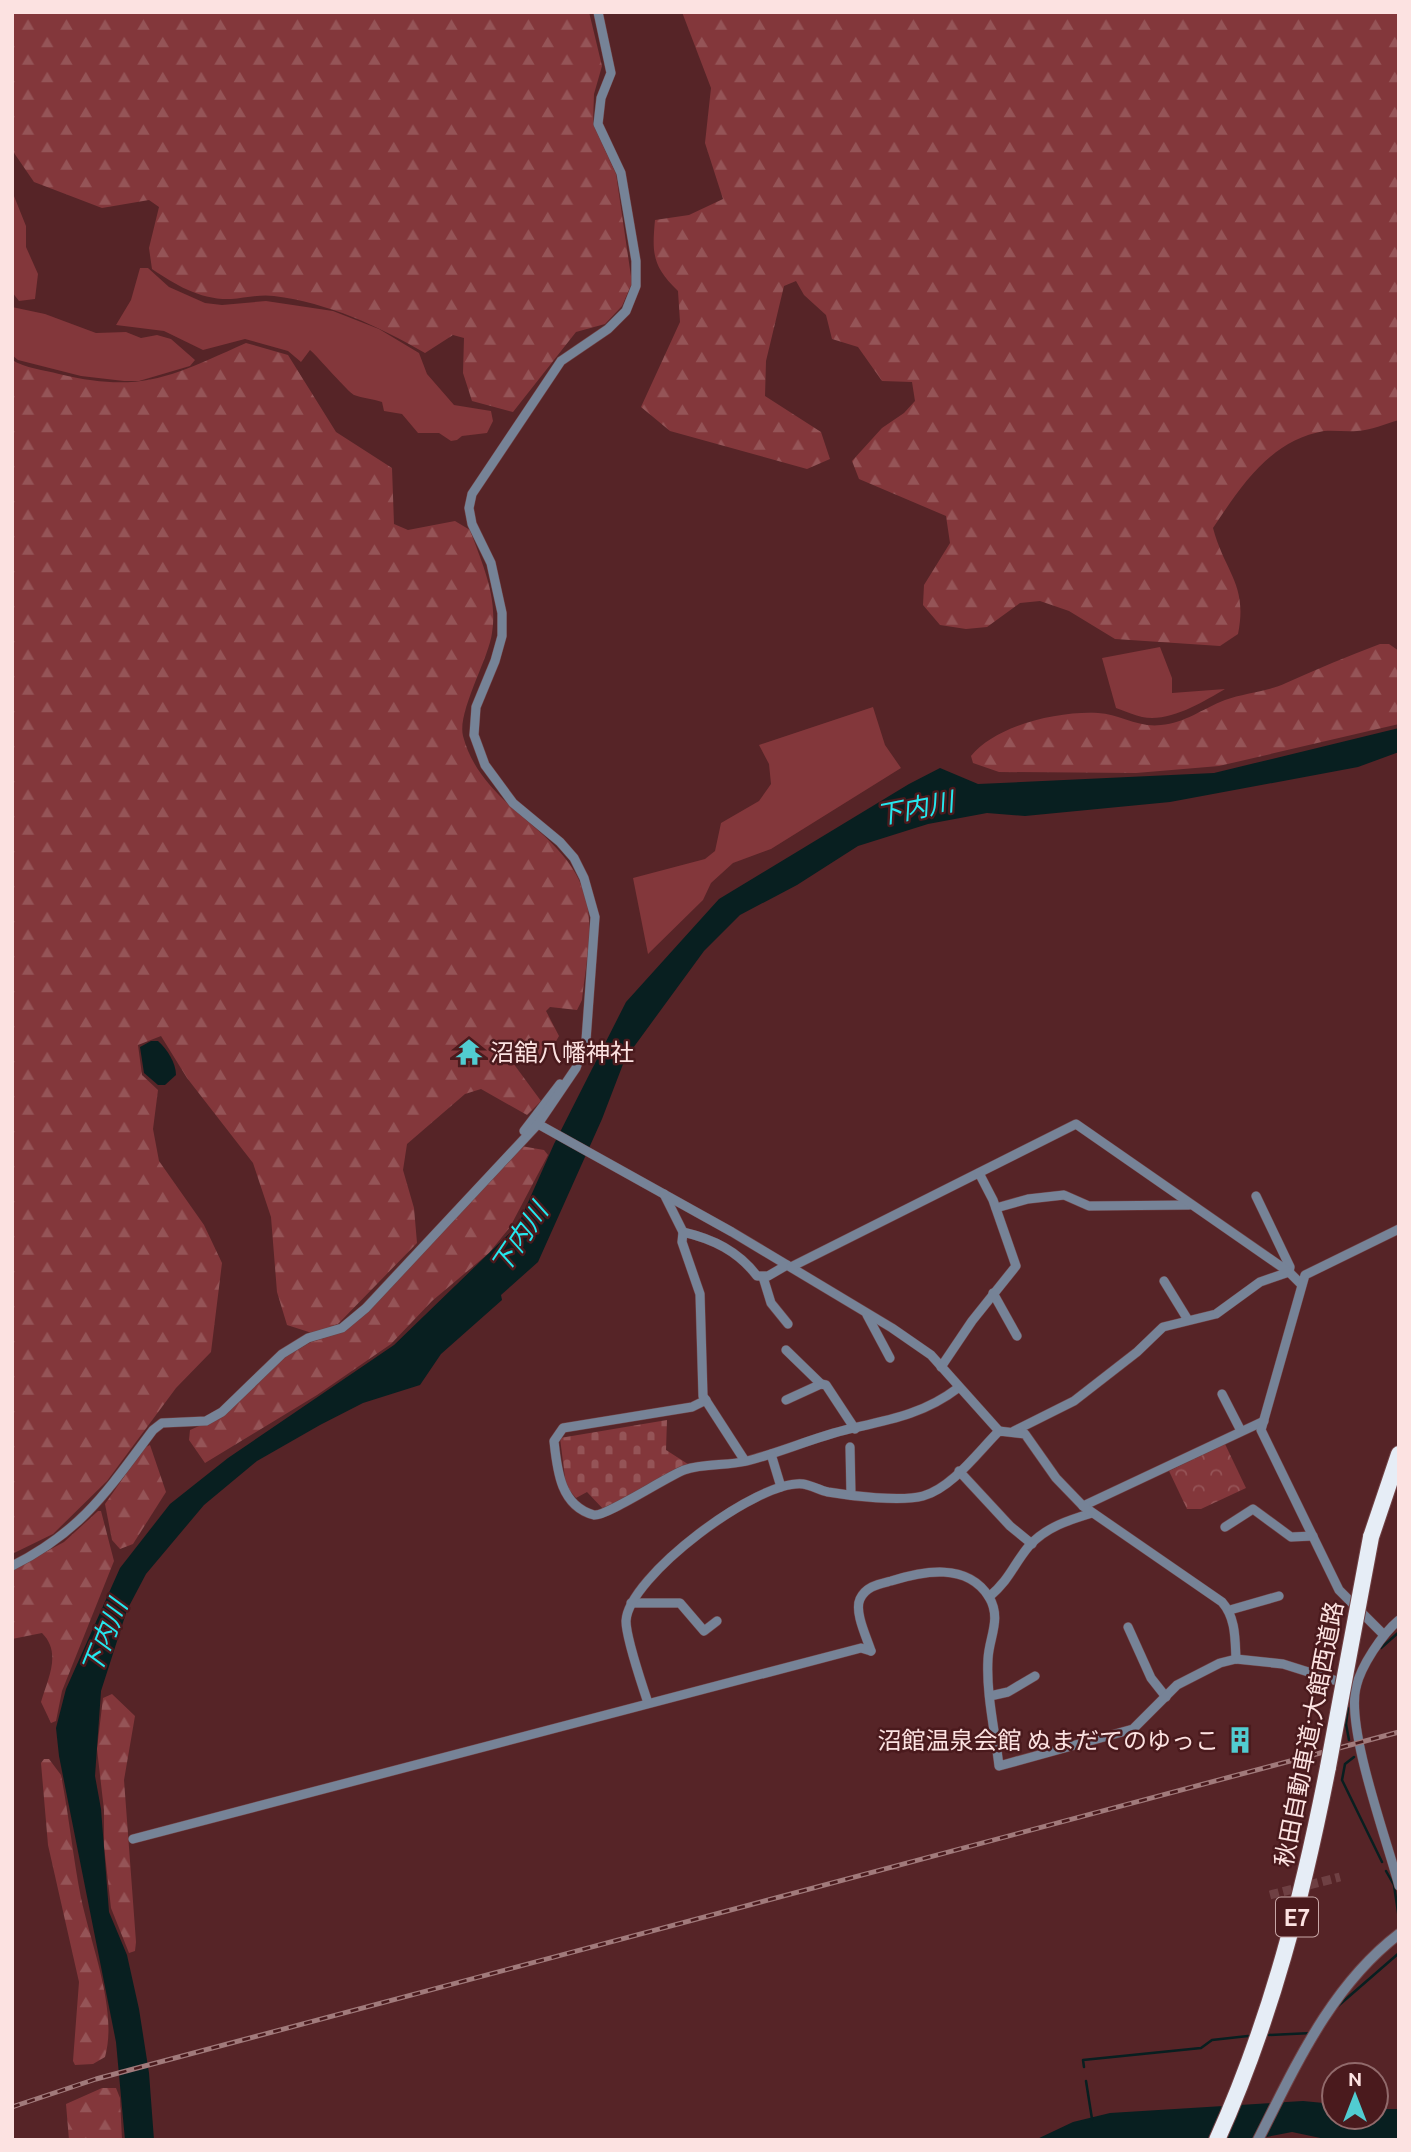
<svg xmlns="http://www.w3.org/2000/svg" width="1411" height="2152" viewBox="0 0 1411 2152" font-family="Ubuntu,'Noto Sans JP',sans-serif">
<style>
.green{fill:#83373b}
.forest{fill:url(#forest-firs)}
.cemetery{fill:url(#cemetery-stones)}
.park{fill:url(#park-crowns)}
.water{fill:#081f20}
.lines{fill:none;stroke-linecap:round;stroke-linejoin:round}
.stream{stroke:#081f20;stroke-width:2.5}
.minor-tunnel{stroke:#6f4043;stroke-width:9;stroke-dasharray:9 4.5;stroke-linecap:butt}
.minor-casing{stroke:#714245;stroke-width:10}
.tertiary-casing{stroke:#714245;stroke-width:12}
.motorway-casing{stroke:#714245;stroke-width:18}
.minor{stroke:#768397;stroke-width:9}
.tertiary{stroke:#768397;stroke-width:10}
.motorway{stroke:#e6edf6;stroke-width:16}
.rail-casing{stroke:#a17a7b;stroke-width:5}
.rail{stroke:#4a1a1d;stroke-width:2.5;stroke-dasharray:8;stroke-linecap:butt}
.motorway-bridge-casing{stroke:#714245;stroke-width:18;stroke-linecap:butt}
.motorway-bridge{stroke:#e6edf6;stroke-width:16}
.labels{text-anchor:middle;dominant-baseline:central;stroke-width:5;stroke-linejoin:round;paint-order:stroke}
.shield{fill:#4a1a1d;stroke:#c7a6a6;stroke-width:2}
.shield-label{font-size:23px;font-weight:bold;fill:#fce2e1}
.poi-label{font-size:24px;fill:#fce2e1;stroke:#4a1a1d;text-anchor:start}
.street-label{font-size:24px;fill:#fce2e1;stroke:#4a1a1d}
.water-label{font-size:26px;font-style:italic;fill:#25e7ee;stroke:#4a1a1d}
</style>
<defs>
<pattern id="forest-firs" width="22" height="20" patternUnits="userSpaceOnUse" patternTransform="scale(1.75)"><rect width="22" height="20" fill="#83373b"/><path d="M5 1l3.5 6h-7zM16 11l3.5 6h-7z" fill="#955457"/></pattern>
<pattern id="cemetery-stones" width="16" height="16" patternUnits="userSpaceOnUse" patternTransform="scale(1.75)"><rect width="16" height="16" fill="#83373b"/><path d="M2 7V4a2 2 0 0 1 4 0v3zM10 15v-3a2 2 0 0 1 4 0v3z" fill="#955457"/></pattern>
<pattern id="park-crowns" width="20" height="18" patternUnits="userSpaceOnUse" patternTransform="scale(1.75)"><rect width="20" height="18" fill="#83373b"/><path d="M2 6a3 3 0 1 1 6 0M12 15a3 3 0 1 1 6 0" fill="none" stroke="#955457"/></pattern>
</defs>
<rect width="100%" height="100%" fill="#562427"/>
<g class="green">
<polygon points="12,191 26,226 26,247 38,274 35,299 19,301 12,292"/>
<path d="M 140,268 L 148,268 L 169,287 L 205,303 L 222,305 L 266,301 L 333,311 L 379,329 L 419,353 L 427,374 L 454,405 L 491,411 L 493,421 L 487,433 L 462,436 L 457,440 L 451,441 L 439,433 L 418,433 L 402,414 L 384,411 L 382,402 C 373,399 362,398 354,395 C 348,392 319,358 310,350 L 301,362 L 288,351 L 245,339 L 203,350 L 164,331 L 116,325 L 131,300 Z"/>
<polygon points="12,307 45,314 96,333 126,332 141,338 157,335 171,339 195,360 190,366 139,381 124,381 81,376 18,360 12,355"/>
<path d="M 1160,647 L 1172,678 L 1172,693 L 1225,689 C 1203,702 1169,723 1142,717 C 1134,715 1125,711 1116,708 L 1102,658 Z"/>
<polygon points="873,707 885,745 901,768 771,849 733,863 711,883 703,900 648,954 633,878 705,859 715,851 721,823 759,801 771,784 769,764 759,745"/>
</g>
<g class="forest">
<path d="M 12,12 L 589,12 L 602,66 L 594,94 L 593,124 L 616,174 L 632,283 L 622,306 L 605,324 L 576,332 L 513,412 L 472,401 L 463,373 L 464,338 L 453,335 L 425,353 C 378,326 329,303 274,296 C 260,294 245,298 231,299 C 200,300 176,285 152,269 L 149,248 L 159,207 L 149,200 L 102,208 L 34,182 L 12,150 Z"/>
<path d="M 682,12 L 1399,12 L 1399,420 C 1385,424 1371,430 1357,431 C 1346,432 1335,430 1324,431 C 1271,440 1241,486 1213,528 C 1225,573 1248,584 1238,634 L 1220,646 L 1115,639 L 1069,611 L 1040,601 L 1020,603 L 987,627 L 966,629 L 940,625 L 923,605 L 924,585 L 950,543 L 946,516 L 859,479 L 852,461 L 882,428 L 904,413 L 915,401 L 912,382 L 882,381 L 858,347 L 832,339 L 826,315 L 804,295 L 796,281 L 784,286 L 766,361 L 765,396 L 821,432 L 830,459 L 807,469 L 670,431 L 641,407 L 680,322 L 678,291 C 652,266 652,253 655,220 L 689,215 L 723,199 L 705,143 L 711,88 Z"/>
<path d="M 246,343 L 288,355 L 336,432 L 392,468 L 394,524 L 408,530 L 455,521 L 470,530 C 482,563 498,597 492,633 C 489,658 457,712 463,736 C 483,812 573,830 587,904 C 593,934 585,970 582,1000 L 577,1010 L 550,1007 L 546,1011 L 559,1036 L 552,1048 L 541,1056 L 524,1051 L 515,1056 L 513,1063 L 541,1101 L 527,1115 L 481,1089 L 465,1094 L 407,1144 L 403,1170 L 414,1208 L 417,1243 L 338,1324 L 312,1333 L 287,1325 L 277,1292 L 271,1217 L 253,1163 L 187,1078 L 161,1036 L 138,1045 L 142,1075 L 158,1090 L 153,1129 L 159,1161 L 204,1225 L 222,1263 L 211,1352 L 176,1388 L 107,1481 L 53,1534 L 12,1554 L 12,360 C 25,368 44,370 59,374 C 142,394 172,376 246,343 Z"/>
<path d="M 1380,644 L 1389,644 L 1399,651 L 1399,724 L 1219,766 L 1136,773 L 999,772 L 973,763 L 971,756 C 996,725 1058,711 1098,713 C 1119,714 1138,728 1161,725 C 1185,723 1202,709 1225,700 C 1244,693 1267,692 1286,683 C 1317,669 1348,656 1380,644 Z"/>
<polygon points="521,1146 544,1150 548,1155 510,1227 489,1253 432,1301 391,1344 317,1395 205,1463 189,1440 190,1430 222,1416 283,1358 311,1342 344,1332 367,1313"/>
<polygon points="150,1445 166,1492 133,1544 120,1549 112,1540 105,1504 144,1448"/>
<path d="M 98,1511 L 101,1511 L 114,1561 L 62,1691 L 56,1721 L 51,1723 L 41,1702 C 48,1678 62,1653 42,1633 L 12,1639 L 12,1570 L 64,1542 Z"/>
<polygon points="112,1694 135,1716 124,1780 136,1942 135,1951 129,1953 111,1908 104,1846 104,1810 97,1749 103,1698"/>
<path d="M 44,1759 L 49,1759 L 61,1775 C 69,1816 73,1857 81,1898 C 91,1945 118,2011 105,2057 L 93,2064 L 75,2065 L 73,2061 L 79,1982 L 48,1845 L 41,1763 Z"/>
<polygon points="102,2088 116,2088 120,2098 122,2140 69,2140 66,2104"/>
</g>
<polygon class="cemetery" points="667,1420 666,1450 691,1466 605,1511 587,1492 576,1498 566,1486 560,1438"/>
<polygon class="park" points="1225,1444 1246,1488 1201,1509 1187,1509 1169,1471"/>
<g class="water">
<polygon points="1399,728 1399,752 1358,767 1170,802 1025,816 987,813 928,824 858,846 797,885 740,915 704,951 625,1059 602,1119 538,1262 501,1295 502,1300 441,1354 420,1385 363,1403 320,1425 257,1461 204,1505 146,1574 127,1610 101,1691 95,1776 101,1809 109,1912 127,1955 139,2009 149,2073 154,2140 125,2140 116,2042 59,1756 56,1728 66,1689 120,1568 170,1504 228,1458 394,1345 518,1225 554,1144 626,1002 719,899 909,784 940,768 978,784 1214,773"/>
<path d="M 151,1041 L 158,1041 C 167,1049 176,1063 176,1075 L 165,1085 L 158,1085 L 144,1073 L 140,1047 Z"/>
<polygon points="1303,2101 1334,2104 1334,2117 1376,2117 1376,2109 1399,2109 1399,2140 1330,2140 1292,2132 1251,2140 1035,2140 1073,2122 1110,2113"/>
</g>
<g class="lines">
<g class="stream">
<polyline points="1381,1648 1399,1632"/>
<polyline points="1348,1708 1346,1724 1349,1740"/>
<polyline points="1354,1757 1345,1764 1342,1780 1382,1862"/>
<polyline points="1386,1871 1394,1885 1399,1919"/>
<polyline points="1338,2006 1399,1953"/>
<polyline points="1269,2035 1312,2033"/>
<polyline points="1084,2067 1083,2060 1201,2048 1212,2040 1248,2036"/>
<polyline points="1086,2081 1092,2119"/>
</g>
<polyline class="minor-tunnel" points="1270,1895 1340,1877"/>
<defs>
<g id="minor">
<polyline points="538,1124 732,1232 892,1328 931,1355 999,1431"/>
<polyline points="524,1131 560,1084"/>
<polyline points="664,1194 683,1232 682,1242 700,1294 703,1396 745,1461"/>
<polyline points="1256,1196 1290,1267 1289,1272"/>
<polyline points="996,1208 1028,1199 1064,1195 1089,1206 1189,1205"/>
<path d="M 683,1232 C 713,1239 738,1251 757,1276 L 768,1276 L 787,1265"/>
<polyline points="791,1267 1076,1124 1289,1272 1301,1284"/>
<polyline points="763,1277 771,1303 788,1324"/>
<polyline points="1164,1281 1188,1320"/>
<polyline points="993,1293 1017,1336"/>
<polyline points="867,1315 890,1358"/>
<polyline points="786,1350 821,1384"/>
<polyline points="941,1367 972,1321 1016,1266 993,1200 979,1173"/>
<polyline points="1222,1394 1241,1431"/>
<path d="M 706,1400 L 692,1407 L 563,1428 L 554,1441 C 557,1469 560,1506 594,1515 C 605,1517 666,1477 684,1470 C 704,1463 727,1466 747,1461 C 782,1452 815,1437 849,1429 C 889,1420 924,1414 958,1388"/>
<polyline points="786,1400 821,1384 826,1385 855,1429"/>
<polyline points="1014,1431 1074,1401 1137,1352 1163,1327 1216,1314 1260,1282 1289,1272"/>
<polyline points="850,1447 851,1495"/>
<polyline points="771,1454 781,1487"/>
<polyline points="959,1471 1010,1526 1032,1544"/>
<polyline points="1083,1506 1264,1421"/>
<polyline points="1225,1527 1253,1509 1291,1537 1313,1536"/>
<path d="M 12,1566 C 82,1531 108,1490 153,1430 L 162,1423 L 206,1421 L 222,1412 L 282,1354 L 308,1338 L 342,1328 L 366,1308 L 538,1124 L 576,1068 L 586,1040 L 595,917 L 584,878 L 574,858 L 560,842 L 513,803 L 485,765 L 474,735 L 476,707 L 495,661 L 502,636 L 502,613 L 491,563 L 472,524 L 469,508 L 472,494 L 561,361 L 608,329 L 626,311 L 636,286 L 636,261 L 621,173 L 598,124 L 601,98 L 611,73 L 598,12"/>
<path d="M 989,1597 C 1011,1578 1013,1565 1029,1546 C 1046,1527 1069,1520 1092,1513"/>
<polyline points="631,1603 680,1603 704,1631 717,1621"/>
<polyline points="1230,1610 1279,1596"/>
<path d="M 1399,1620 C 1382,1634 1361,1666 1356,1687 C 1346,1730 1387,1840 1399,1886"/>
<polyline points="1128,1627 1151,1678 1166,1697"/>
<polyline points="1383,1634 1339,1590 1261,1430 1305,1275 1399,1229"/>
<path d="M 871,1651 C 867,1638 854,1612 860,1599 C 866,1586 879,1584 891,1581 C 923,1571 967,1562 989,1597 C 1002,1619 989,1637 988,1659 C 986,1694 995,1731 999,1766 L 1133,1729 L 1177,1685 L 1220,1663 L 1236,1659 L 1283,1664 L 1356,1687"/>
<polyline points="990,1696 1008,1692 1035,1676"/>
<path d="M 648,1703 C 642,1684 626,1639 626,1621 C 628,1577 758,1479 803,1484 C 811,1485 819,1490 828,1492 C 851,1496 901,1502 923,1496 C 952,1488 978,1452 999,1431 L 1025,1434 L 1056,1478 L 1083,1506 L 1222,1602 C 1236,1618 1235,1639 1236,1659"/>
<polyline points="133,1839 861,1648 871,1651"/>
</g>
<path id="tertiary" d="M 1258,2140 C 1296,2065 1331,1986 1399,1934"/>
<g id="motorway">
<polyline points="1371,1537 1399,1454"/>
<path d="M 1217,2140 C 1271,2020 1303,1895 1328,1767"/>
</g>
</defs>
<use href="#minor" class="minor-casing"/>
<use href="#tertiary" class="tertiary-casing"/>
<use href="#motorway" class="motorway-casing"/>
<use href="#minor" class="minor"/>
<use href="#tertiary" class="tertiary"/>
<use href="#motorway" class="motorway"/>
<defs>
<polyline id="rail" points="12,2107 96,2079 1399,1732"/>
</defs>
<use href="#rail" class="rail-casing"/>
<use href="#rail" class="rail"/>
<defs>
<polyline id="motorway-bridge" points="1328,1767 1371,1537"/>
</defs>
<use href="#motorway-bridge" class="motorway-bridge-casing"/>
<use href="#motorway-bridge" class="motorway-bridge"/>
</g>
<defs>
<symbol id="temple-bare" viewBox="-9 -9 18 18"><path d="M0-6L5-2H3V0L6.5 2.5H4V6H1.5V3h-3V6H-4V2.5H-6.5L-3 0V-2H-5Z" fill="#51ccd1" stroke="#4a1a1d" stroke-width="2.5" paint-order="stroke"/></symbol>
<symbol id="building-bare" viewBox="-9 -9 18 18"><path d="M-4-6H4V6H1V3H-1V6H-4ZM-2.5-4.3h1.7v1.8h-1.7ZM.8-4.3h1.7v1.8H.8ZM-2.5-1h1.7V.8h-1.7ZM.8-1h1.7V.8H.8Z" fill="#51ccd1" stroke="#4a1a1d" stroke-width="2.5" paint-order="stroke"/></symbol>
</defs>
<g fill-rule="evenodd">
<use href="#temple-bare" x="450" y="1033" width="38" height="38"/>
<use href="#building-bare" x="1221" y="1721" width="38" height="38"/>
</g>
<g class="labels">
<rect class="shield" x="1276" y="1897.5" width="42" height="39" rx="5"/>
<g class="shield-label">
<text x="1297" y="1917">E7</text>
</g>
<g class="poi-label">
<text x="490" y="1052">沼舘八幡神社</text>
<text x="1219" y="1740" text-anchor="end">沼館温泉会館 ぬまだてのゆっこ</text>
</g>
<g class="street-label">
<text transform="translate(1309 1734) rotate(-79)">秋田自動車道;大館西道路</text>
</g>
<g class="water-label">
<text transform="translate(915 808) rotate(-11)">下内川</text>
<text transform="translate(519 1238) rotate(-56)">下内川</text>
<text transform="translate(104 1637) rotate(-68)">下内川</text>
</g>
</g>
<rect width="1411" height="2152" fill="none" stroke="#fce2e1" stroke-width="28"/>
<g transform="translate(1355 2096)"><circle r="33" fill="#4a1a1d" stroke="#916a6b" stroke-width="2"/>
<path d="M0-5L12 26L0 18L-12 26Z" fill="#51ccd1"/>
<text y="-10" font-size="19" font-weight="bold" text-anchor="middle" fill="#fce2e1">N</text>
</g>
</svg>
